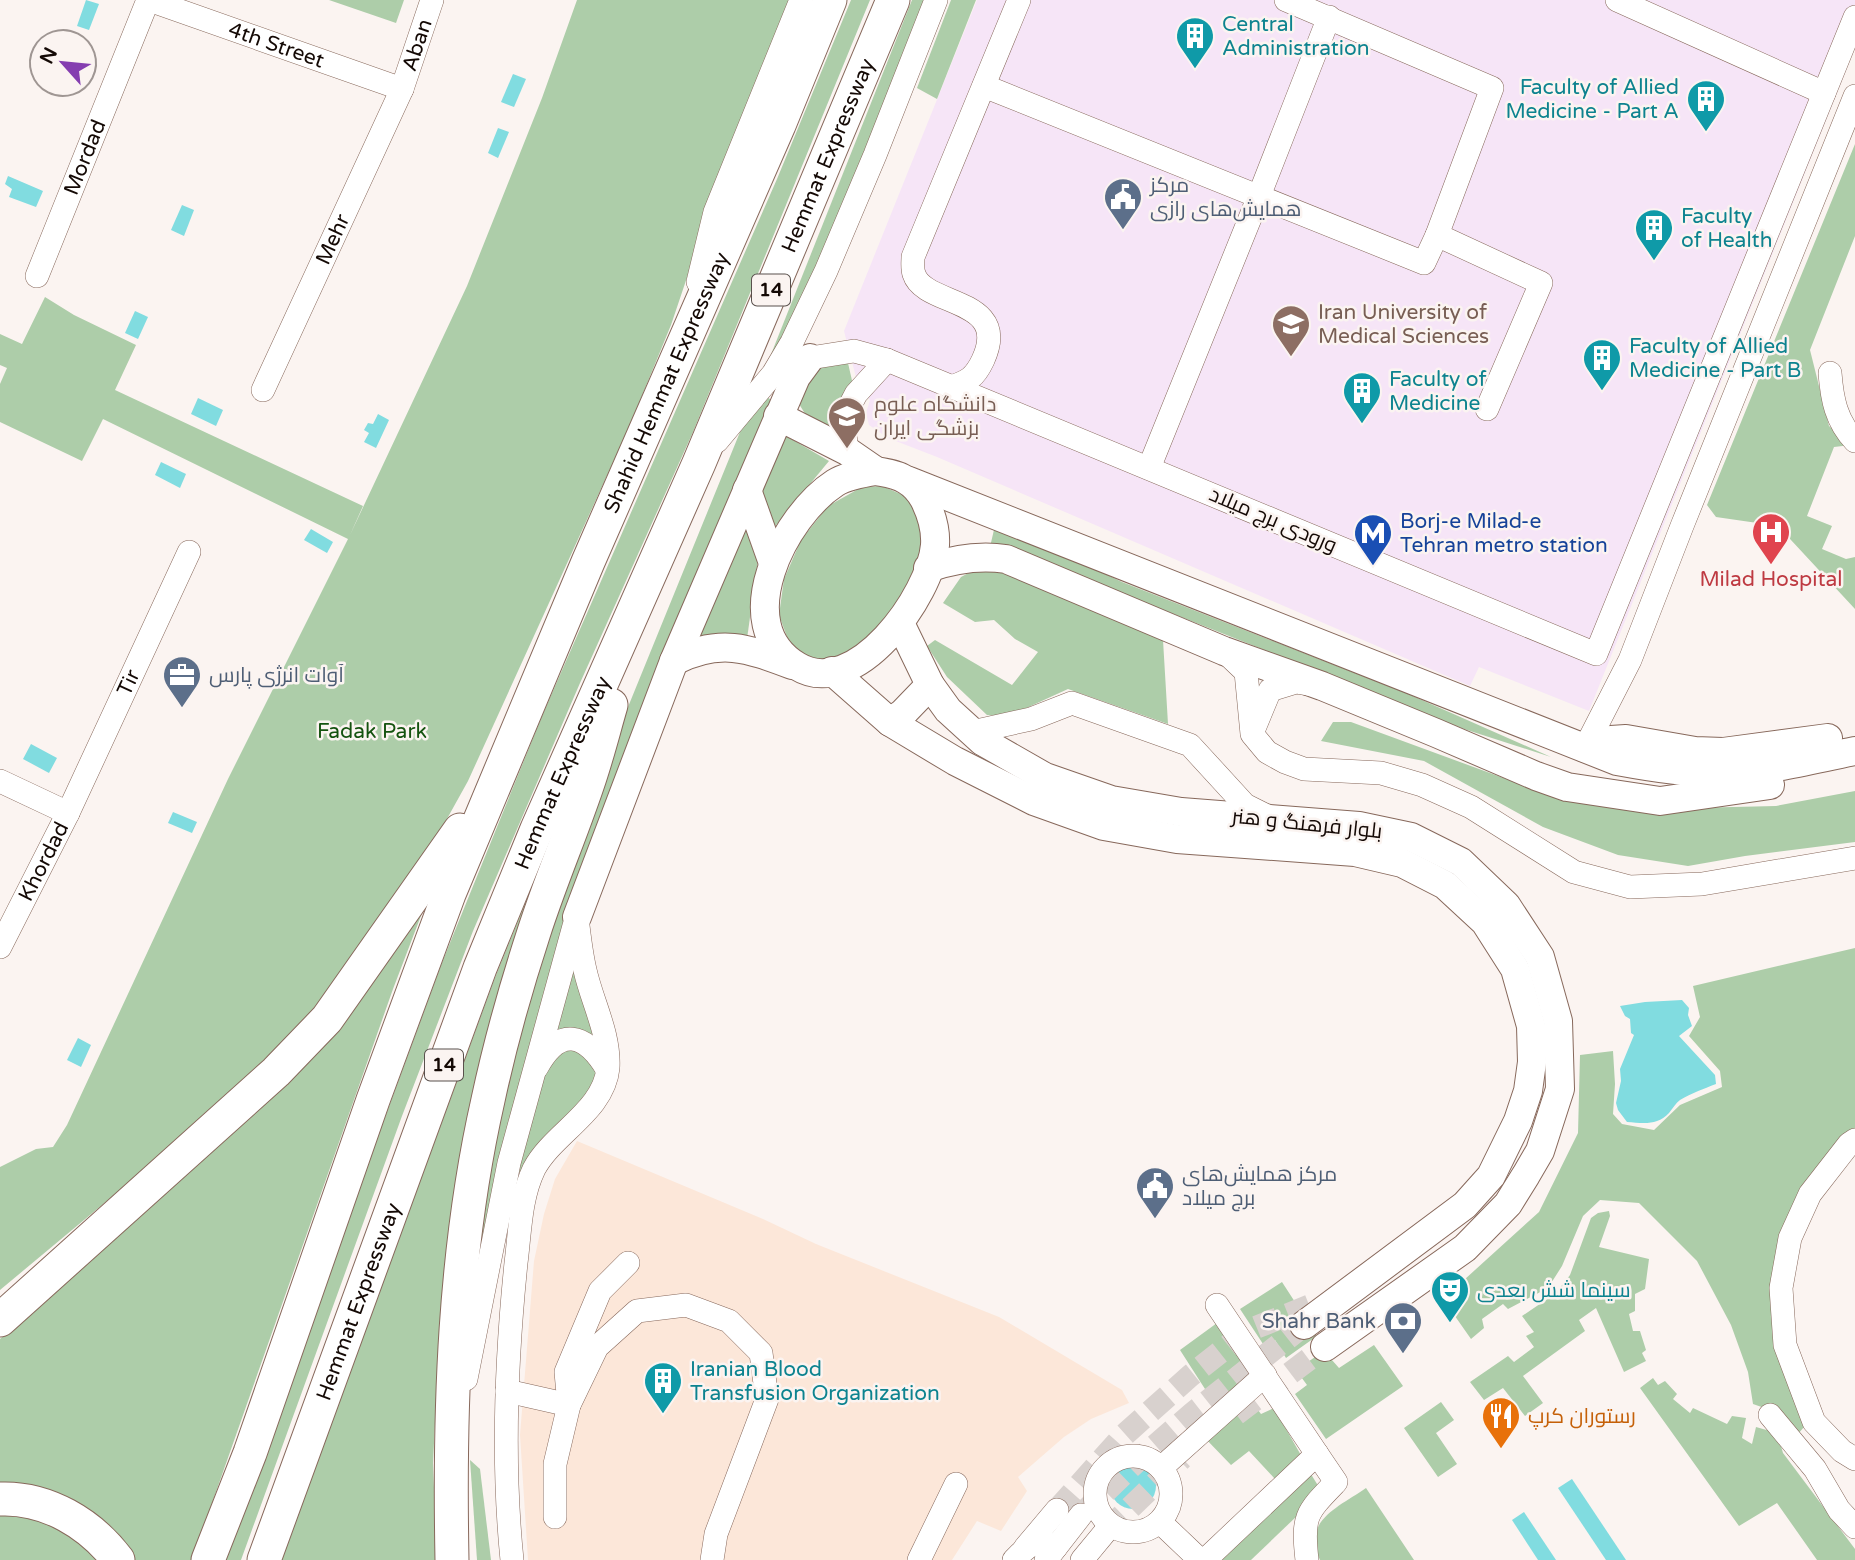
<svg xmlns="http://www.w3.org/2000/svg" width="1855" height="1560" viewBox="0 0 1855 1560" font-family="'Varela Round',Cairo,sans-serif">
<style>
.commercial{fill:#fce7d9}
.education{fill:#f6e5f7}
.green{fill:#adcda9}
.water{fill:#81dce0}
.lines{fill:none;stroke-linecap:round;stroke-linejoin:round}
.minor-tunnel{stroke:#d8d1ce;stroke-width:23;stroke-dasharray:23 11;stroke-linecap:butt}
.minor-casing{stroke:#87685b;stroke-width:24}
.major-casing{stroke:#87685b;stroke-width:30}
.highway-casing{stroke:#87685b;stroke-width:35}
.minor{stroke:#fff;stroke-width:23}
.major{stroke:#fff;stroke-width:28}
.highway{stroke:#fff;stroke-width:33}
.labels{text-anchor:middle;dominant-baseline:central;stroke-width:5;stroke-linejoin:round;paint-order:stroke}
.shield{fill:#fbf4f1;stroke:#59504c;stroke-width:2}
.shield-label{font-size:19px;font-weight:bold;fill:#140905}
.culture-label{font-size:21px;fill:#0d838f;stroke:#fbf4f1;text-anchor:start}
.street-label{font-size:21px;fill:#140905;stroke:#fbf4f1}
.service-label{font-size:21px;fill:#4e5e75;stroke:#fbf4f1;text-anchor:start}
.education-label{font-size:21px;fill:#785e54;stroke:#fbf4f1;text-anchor:start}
.transit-label{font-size:21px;fill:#164399;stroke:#fbf4f1;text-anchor:start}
.health-label{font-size:21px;fill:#be3a42;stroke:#fbf4f1}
.park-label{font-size:21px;fill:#14530f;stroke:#fbf4f1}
.food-label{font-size:21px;fill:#c56008;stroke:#fbf4f1;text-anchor:start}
</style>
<rect width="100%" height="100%" fill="#fbf4f1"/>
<polygon class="commercial" points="577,1141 763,1219 816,1244 999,1317 1122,1390 1129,1403 1091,1419 1064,1437 1018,1477 1027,1491 1001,1531 977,1521 952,1560 528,1560 520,1435 534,1261 544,1214 555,1179"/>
<polygon class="education" points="977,0 1855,0 1855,48 1589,711 1479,667 1470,686 937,457 888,438 869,425 866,413 870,400 858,385 844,331"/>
<g class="green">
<polygon points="329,0 404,0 396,23"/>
<polygon points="577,0 795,0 704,227 671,325 630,425 468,781 428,853 391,913 287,1043 174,1145 0,1290 0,1167 36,1149 53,1147 67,1125 228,779 348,539 103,419 82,461 0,422 0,384 7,368 0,365 0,334 22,344 45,297 74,315 136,345 115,390 363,506 350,535 467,286 542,98"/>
<polygon points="851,0 870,0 693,432 580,683 473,931 402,1116 241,1560 222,1560 441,965 542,716 777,179"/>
<polygon points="912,0 927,0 799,314 762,377"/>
<polygon points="951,0 976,0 937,99 917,88"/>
<polygon points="1855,144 1855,236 1810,350 1829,426 1851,445 1834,447 1807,516 1832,526 1822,549 1846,559 1855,557 1855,609 1778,526 1716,517 1707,505"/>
<polygon points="815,363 848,363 853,385 835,430 809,420 799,404"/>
<polygon points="766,396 775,403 660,678 467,1313 485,1186 521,1015 617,734 740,432"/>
<path d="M 786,436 L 829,461 L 772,530 C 769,521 764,513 761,503 C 754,478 770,453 786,436 Z"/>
<polygon points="882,486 903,495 917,511 923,547 906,593 880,629 853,653 833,660 812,659 790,645 779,615 784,579 801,540 828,506 862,487"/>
<polygon points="996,521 1122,582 1406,693 1551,757 1464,729 1022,554 990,547"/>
<polygon points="745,522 758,559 747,639 699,637"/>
<polygon points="978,568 1003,569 1163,640 1168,724 1068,689 1007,717 987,715 947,677 927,646 935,640 1012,685 1038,652 1015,639 994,620 975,622 943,603 961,577"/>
<polygon points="1333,722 1351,722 1558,798 1647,809 1776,806 1855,791 1855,842 1745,856 1688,866 1618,855 1543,827 1424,761 1321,741"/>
<polygon points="581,766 439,1344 433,1463 437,1560 281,1560 494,980"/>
<polygon points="432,887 393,989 192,1560 128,1560 0,1493 0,1339 32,1309"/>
<polygon points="575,942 598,1042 556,1034"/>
<polygon points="1855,948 1855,1137 1780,1256 1810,1420 1798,1434 1773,1411 1753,1404 1748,1372 1731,1325 1697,1261 1639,1203 1600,1200 1583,1216 1562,1266 1548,1288 1508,1309 1503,1304 1482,1319 1484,1328 1471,1339 1443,1299 1539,1212 1578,1133 1580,1055 1613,1051 1615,1084 1613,1114 1622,1124 1654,1130 1680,1105 1722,1087 1720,1071 1689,1036 1700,1017 1693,986"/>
<polygon points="562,1049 581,1050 598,1073 593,1088 518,1174 537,1090 544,1069"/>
<polygon points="1609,1211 1610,1216 1599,1247 1649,1259 1645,1289 1635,1294 1635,1311 1629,1314 1633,1331 1640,1331 1646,1350 1642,1353 1646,1361 1624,1372 1596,1308 1579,1320 1585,1331 1523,1376 1543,1403 1525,1416 1503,1388 1484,1400 1470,1382 1508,1356 1514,1362 1534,1347 1526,1336 1534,1332 1522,1316 1556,1293 1570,1275 1591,1218 1598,1213"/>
<polygon points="1282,1282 1317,1336 1286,1358 1275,1340 1265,1347 1240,1309"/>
<polygon points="1217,1323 1242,1361 1232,1368 1244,1386 1214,1403 1180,1350"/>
<polygon points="1374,1345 1403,1386 1326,1439 1295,1394 1307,1385 1296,1370 1324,1351 1339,1368"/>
<polygon points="1653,1378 1658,1385 1665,1381 1677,1394 1673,1399 1690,1413 1693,1408 1727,1424 1732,1416 1746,1418 1742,1438 1752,1444 1756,1427 1777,1433 1783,1453 1855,1549 1855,1560 1817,1560 1777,1503 1739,1526 1640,1388"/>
<polygon points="1249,1398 1261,1414 1274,1408 1302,1457 1275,1479 1249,1451 1231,1465 1203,1436"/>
<polygon points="1441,1402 1454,1420 1436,1433 1457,1464 1438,1477 1404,1428"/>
<polygon points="470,1460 480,1469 491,1560 477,1560"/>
<polygon points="1309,1471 1322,1492 1251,1560 1215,1560"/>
<path d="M 1366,1488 L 1414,1560 L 1320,1560 C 1301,1521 1339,1507 1366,1488 Z"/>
<polygon points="0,1508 51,1518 109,1560 0,1560"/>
</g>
<g class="water">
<polygon points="86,0 99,4 89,30 77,26"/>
<polygon points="513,74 526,79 514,107 501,102"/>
<polygon points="498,128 509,132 498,158 488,153"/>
<polygon points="8,176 43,191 36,207 9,197 12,189 5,184"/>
<polygon points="182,205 194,210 184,236 171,230"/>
<polygon points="135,311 148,317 138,339 125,333"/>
<polygon points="198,398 223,410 216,426 191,414"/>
<polygon points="378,414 389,420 376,448 364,442 369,433 364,430 368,423 373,424"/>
<polygon points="161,462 186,474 180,488 155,475"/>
<polygon points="311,529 333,542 327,553 304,540"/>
<polygon points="31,744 57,758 49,773 23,759"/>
<polygon points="173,812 197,822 192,833 168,823"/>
<path d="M 1682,1000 L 1689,1008 L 1688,1015 L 1692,1026 L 1679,1036 L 1715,1075 L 1716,1084 C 1703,1089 1692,1093 1680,1100 C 1676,1103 1673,1108 1669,1113 C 1657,1126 1643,1123 1627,1122 L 1618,1110 L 1616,1103 L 1621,1081 L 1620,1069 L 1634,1035 L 1631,1033 L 1630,1019 L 1625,1016 L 1620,1006 L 1645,1002 Z"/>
<polygon points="78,1038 91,1045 81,1067 67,1060"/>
<circle cx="1133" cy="1486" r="23"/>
<polygon points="1572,1479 1626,1560 1606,1560 1558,1488"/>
<polygon points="1524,1512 1556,1560 1538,1560 1512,1520"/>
</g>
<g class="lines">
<g class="minor-tunnel">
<polyline points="1236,1414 1325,1347"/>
<polyline points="1057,1510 1123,1436 1190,1376 1247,1331 1312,1305"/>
<polyline points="1081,1515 1135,1463 1193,1413 1304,1325"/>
<polyline points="1106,1531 1182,1458"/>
</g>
<defs>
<g id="minor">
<path id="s1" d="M 149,0 L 402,89"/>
<polyline points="1286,0 1492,88 1437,235 1541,283 1487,409"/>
<polyline points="1617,0 1824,93"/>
<polyline points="984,86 1424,263 1437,235"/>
<path id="s2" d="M 37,276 L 148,0"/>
<polyline points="698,282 715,212 801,0"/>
<polyline points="810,358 854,351 887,360 1596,654 1855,17"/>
<path d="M 1830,373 C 1832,399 1836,421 1855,441"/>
<path d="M 950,387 C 968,382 975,377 983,360 C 1012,297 924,307 914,274 C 912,269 913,262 913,257 L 1019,0"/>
<path id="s3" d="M 263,390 L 402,89 L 432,0"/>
<polyline points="717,441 773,374 792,342 826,271 875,155 936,0"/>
<polyline points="847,451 843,419 856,394 887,360"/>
<polyline points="1149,468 1259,196 1329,17"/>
<polyline points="1226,653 1246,672 1252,734 1267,752 1285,762 1304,769 1381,773 1422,785 1471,807 1574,872 1630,887 1702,884 1855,858"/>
<polyline points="1253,731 1270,690 1296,682 1308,684"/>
<polyline points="972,732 1031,719 1072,703 1190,745 1245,805 1269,817"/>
<polyline points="1585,748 1630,660 1682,526 1855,96"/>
<polyline points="0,781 68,813"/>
<path id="s4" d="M 0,947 L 68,813 L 189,552"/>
<path d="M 537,1067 C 560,1026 585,1033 607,1069"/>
<polyline points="1855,1140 1849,1144 1810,1194 1790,1238 1781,1288 1785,1345 1814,1422 1842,1451 1855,1459"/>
<polyline points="466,1379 509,1163 574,926"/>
<polyline points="507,1391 569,1405 597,1347 637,1311 686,1305 729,1321 761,1353 767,1399 716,1534 712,1560"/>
<polyline points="1770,1415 1815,1469 1839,1510 1855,1527"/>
<circle cx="1133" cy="1494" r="38"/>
<polyline points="1161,1468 1265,1375"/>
<polyline points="555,1517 555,1464 569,1405 566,1372 600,1291 628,1263"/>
<polyline points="1160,1522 1200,1560"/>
<polyline points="1025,1548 1057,1510"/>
<path d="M 512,1560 C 502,1462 506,1361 516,1263 C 520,1232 520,1198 534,1169 C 553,1133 604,1111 608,1068 C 610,1034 592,1002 585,970 C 581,953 579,935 577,917"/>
<polyline points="919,1560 956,1484"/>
<path d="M 1014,1560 C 1027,1546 1038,1537 1056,1547"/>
<polyline points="1046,1560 1081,1515"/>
<polyline points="1082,1560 1106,1531"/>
<polyline points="1205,1560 1317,1454 1217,1305"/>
<path d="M 1307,1560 C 1302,1516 1306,1513 1336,1482 L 1317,1454"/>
</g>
<g id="major">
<polyline points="778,416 847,451 876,471"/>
<path d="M 876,471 C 886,473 897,474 906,480 C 913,484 920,492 924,499 C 931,513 936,530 935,545 C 931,595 855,702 797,666 C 728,625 784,516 835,483 C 846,476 863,473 876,471 Z"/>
<path d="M 909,481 L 1617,761 C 1655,768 1693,774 1731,772 C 1773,770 1814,759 1855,751"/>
<polyline points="747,490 773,563"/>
<path d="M 928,568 C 954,559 979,555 1006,559 L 1224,651 L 1322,686 L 1436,733 L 1536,776 L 1567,787 L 1660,801 L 1770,785"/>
<polyline points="900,623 930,685 948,710 982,741 1045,777 1111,800 1181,812 1359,826 1411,837 1461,862 1506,905 1540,957 1558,1021 1560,1089 1540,1151 1526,1175 1508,1204 1465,1248 1325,1347"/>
<path d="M 674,661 C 720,638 747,648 792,665"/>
<polyline points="832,671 890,722 955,761 1034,801 1104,826 1177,839 1355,852 1402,863 1445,885 1485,922 1515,969 1531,1026 1532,1062 1528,1091 1518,1121 1491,1176 1465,1205 1304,1325"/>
<polyline points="890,722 903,713 930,685"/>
<polyline points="1585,748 1611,740 1626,739 1695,751 1723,752 1828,738"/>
<polyline points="577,917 674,661 796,377 810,358"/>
</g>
<g id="highway">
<polyline points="0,1320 276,1072 327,1019 460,830"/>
<path d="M 0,1499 C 47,1497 91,1524 118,1560"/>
<path id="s5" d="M 208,1560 L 250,1453 L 373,1100 L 449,894 L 588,562 L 779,125 L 830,0"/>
<path id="s6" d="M 264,1560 L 480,968 L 537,829 L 699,463 L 893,0"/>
<path d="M 452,1560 C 449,1407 454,1250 488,1100 C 500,1044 516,987 534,932 C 551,879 573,829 590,777 C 598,753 604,729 611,705"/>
</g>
</defs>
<use href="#minor" class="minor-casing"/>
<use href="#major" class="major-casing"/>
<use href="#highway" class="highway-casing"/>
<use href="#minor" class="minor"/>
<use href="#major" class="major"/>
<use href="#highway" class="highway"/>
</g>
<defs>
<symbol id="building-pin" viewBox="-11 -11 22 30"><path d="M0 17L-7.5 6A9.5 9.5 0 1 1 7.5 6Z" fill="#0f9aa8" stroke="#fbf4f1"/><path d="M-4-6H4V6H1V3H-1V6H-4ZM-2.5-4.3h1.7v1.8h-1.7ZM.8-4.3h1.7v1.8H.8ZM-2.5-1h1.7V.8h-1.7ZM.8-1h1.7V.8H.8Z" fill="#fff"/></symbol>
<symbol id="civic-pin" viewBox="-11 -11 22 30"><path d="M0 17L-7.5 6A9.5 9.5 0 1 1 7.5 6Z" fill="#5c6f8a" stroke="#fbf4f1"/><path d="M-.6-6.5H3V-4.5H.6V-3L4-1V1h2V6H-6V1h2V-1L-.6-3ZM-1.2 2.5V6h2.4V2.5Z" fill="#fff"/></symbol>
<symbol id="university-pin" viewBox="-11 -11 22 30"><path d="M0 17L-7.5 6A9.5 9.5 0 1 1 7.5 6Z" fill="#8d6e63" stroke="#fbf4f1"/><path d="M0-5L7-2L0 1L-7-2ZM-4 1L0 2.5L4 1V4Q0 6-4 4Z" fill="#fff"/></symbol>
<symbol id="hospital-pin" viewBox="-11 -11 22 30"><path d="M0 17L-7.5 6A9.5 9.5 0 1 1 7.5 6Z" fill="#e0444e" stroke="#fbf4f1"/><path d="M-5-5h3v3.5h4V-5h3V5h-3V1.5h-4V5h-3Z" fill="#fff"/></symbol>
<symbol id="metro-pin" viewBox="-11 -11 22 30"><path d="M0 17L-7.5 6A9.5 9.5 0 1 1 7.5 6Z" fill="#1a4fb4" stroke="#fbf4f1"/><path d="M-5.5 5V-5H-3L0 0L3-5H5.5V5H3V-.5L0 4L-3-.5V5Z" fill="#fff"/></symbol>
<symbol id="office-pin" viewBox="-11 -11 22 30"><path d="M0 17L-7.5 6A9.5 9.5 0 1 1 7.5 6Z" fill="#5c6f8a" stroke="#fbf4f1"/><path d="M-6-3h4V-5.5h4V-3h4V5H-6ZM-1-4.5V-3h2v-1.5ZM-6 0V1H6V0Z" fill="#fff"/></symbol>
<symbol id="theatre-pin" viewBox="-11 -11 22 30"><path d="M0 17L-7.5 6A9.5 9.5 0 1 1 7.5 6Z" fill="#0f9aa8" stroke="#fbf4f1"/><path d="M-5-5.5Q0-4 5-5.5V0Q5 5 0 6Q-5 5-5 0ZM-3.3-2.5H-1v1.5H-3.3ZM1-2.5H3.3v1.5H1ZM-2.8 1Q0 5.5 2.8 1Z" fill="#fff"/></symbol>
<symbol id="bank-pin" viewBox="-11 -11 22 30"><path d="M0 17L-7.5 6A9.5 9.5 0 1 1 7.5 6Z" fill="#5c6f8a" stroke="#fbf4f1"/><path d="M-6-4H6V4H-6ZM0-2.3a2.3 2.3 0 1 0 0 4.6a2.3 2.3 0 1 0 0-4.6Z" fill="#fff"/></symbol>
<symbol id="restaurant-pin" viewBox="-11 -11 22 30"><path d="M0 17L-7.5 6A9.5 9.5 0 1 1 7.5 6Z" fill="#e8710a" stroke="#fbf4f1"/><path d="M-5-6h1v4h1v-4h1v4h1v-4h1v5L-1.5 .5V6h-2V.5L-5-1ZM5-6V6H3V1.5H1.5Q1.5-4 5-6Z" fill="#fff"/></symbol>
</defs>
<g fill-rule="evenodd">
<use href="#building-pin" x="1173" y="14" width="44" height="60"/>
<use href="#building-pin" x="1684" y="77" width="44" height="60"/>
<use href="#civic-pin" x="1101" y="175" width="44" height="60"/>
<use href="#building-pin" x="1632" y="206" width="44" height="60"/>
<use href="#university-pin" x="1269" y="302" width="44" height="60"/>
<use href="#building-pin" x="1580" y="336" width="44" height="60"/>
<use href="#building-pin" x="1340" y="369" width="44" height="60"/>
<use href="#university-pin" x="825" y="394" width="44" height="60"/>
<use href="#hospital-pin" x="1749" y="510" width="44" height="60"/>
<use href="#metro-pin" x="1351" y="511" width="44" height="60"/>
<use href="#office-pin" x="160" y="653" width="44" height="60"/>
<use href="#civic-pin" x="1133" y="1164" width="44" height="60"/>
<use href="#theatre-pin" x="1428" y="1268" width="44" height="60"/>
<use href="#bank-pin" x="1381" y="1299" width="44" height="60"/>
<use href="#building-pin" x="641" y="1359" width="44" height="60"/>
<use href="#restaurant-pin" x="1479" y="1394" width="44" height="60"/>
</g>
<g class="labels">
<g class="shield">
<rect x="752" y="274.5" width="38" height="31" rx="5"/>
<rect x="425" y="1049.5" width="38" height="31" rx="5"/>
</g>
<g class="shield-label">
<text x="771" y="290">14</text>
<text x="444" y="1065">14</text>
</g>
<g class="culture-label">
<text x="1222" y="24">Central<tspan x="1222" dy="24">Administration</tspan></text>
<text x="1679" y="87" text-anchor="end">Faculty of Allied<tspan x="1679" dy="24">Medicine - Part A</tspan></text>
<text x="1681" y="216">Faculty<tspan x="1681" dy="24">of Health</tspan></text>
<text x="1629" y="346">Faculty of Allied<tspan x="1629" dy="24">Medicine - Part B</tspan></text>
<text x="1389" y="379">Faculty of<tspan x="1389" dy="24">Medicine</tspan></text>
<text x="1477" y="1290">سینما شش بعدی</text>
<text x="690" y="1369">Iranian Blood<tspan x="690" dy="24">Transfusion Organization</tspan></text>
</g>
<g class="street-label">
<text stroke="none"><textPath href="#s1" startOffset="135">4th Street</textPath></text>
<text stroke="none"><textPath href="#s3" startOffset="378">Aban</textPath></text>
<text stroke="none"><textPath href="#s6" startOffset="1514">Hemmat Expressway</textPath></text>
<text stroke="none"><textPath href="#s2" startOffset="128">Mordad</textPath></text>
<text stroke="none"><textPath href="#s3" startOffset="166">Mehr</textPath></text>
<text stroke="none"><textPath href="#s5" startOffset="1264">Shahid Hemmat Expressway</textPath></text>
<text transform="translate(1273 520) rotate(23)">ورودی برج میلاد</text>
<text stroke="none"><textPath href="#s4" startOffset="294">Tir</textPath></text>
<text stroke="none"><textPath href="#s6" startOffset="842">Hemmat Expressway</textPath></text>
<text transform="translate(1307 824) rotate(6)">بلوار فرهنگ و هنر</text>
<text stroke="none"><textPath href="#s4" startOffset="96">Khordad</textPath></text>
<text stroke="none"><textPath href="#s6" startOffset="275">Hemmat Expressway</textPath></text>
</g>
<g class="service-label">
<text x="1150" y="185">مرکز<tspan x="1150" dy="24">همایش‌های رازی</tspan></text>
<text x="209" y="675">آوات انرژی پارس</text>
<text x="1182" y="1174">مرکز همایش‌های<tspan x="1182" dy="24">برج میلاد</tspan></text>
<text x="1376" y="1321" text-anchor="end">Shahr Bank</text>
</g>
<g class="education-label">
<text x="1318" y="312">Iran University of<tspan x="1318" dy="24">Medical Sciences</tspan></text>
<text x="874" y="404">دانشگاه علوم<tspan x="874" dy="24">بزشگى ايران</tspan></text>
</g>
<g class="transit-label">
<text x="1400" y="521">Borj-e Milad-e<tspan x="1400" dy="24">Tehran metro station</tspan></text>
</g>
<g class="health-label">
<text x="1771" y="579">Milad Hospital</text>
</g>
<g class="park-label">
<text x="372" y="731">Fadak Park</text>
</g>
<g class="food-label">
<text x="1528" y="1416">رستوران کرپ</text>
</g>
</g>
<g transform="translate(63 63) rotate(297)"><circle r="33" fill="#fbf4f1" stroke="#9f9693" stroke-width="2"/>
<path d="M0-5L12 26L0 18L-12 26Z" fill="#853eb0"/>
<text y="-10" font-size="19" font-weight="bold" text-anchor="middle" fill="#140905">N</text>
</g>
</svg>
